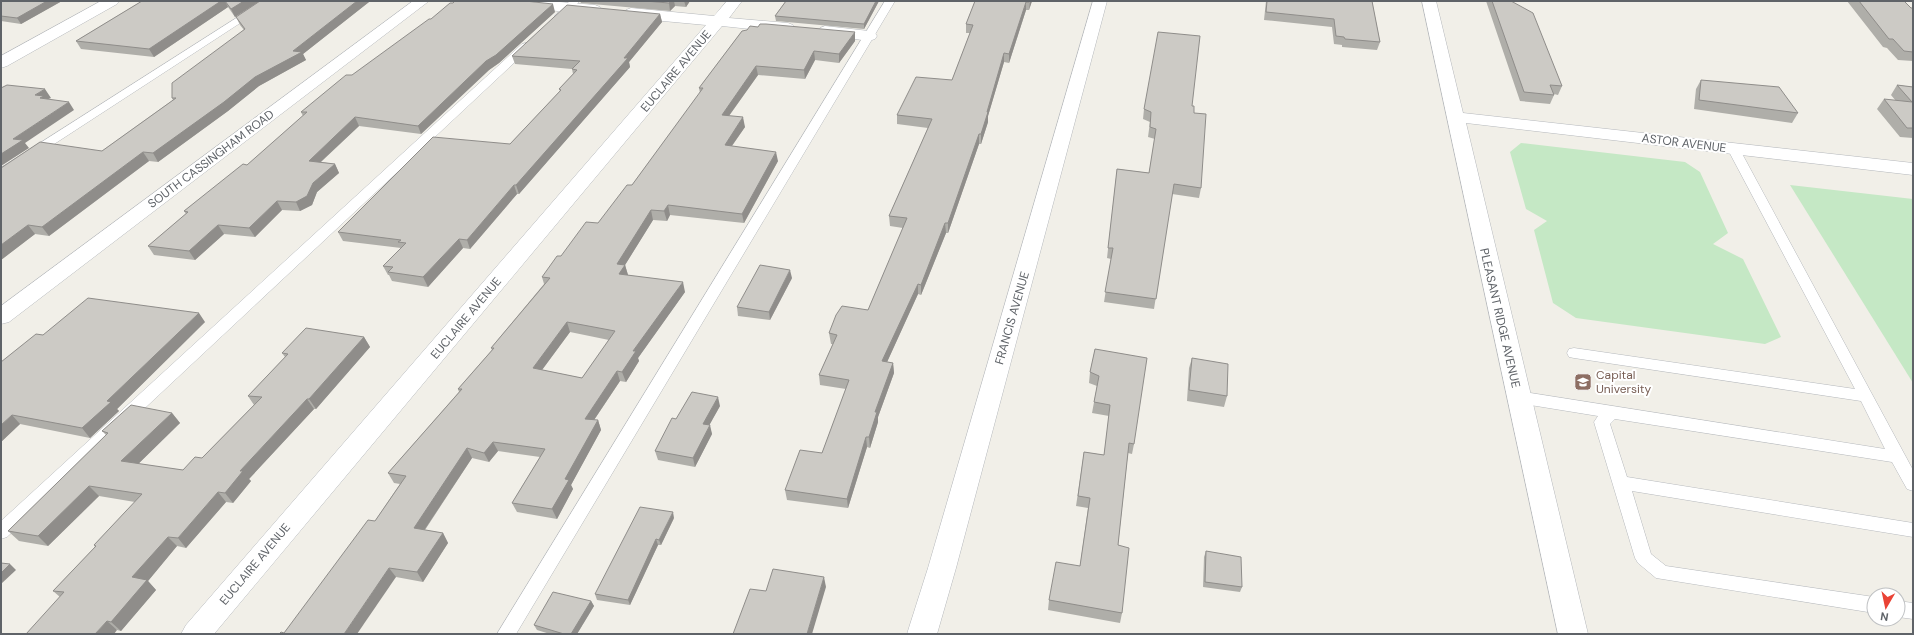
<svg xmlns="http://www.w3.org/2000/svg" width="1914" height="635" viewBox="0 0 1914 635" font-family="'DM Sans',sans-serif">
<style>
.green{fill:#c5e8c5}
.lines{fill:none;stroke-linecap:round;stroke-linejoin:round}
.service-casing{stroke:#b5b8bc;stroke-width:1}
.minor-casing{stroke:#b5b8bc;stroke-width:1}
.service{fill:#fff;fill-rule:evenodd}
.minor{fill:#fff;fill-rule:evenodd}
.wall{fill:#afaea9;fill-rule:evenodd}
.shaded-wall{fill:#8f8d8a}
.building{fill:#cccac5;stroke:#8f8d8a;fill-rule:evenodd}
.labels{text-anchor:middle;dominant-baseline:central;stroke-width:4;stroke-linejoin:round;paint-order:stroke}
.street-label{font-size:12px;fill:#5f6368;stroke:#fff}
.education-label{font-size:12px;fill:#785e54;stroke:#fff;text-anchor:start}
</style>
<rect width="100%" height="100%" fill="#f1efe8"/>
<g class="green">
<polygon points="1521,143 1685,162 1700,172 1728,233 1713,244 1743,259 1781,337 1765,344 1576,318 1553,303 1534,230 1547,221 1526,209 1510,152"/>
<polygon points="1790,185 1913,199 1913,383"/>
</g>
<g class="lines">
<defs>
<g id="service">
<polygon points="263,1 274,1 5,176 1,177 1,168"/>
<polygon points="570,1 580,1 562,18 556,18 554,16 556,14"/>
<polygon points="885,1 895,1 516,634 497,634"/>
<polygon points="526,43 531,46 530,48 7,537 1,539 1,521 522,44"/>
<polygon points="1733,145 1739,148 1913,470 1913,491 1907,489 1892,462 1615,419 1610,424 1627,477 1913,523 1913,537 1632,491 1651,554 1666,566 1874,597 1874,613 1656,578 1638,563 1635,558 1594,422 1598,416 1518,403 1513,401 1510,397 1513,393 1518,391 1885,449 1861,401 1574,358 1569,357 1567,353 1569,349 1574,348 1855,389 1727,148"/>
<polygon points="1898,601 1913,603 1913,619 1898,617"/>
</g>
<g id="minor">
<polygon points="101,1 119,1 117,4 7,66 1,68 1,56"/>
<polygon points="413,1 429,1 9,322 1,324 1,306"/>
<polygon points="495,1 548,1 595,5 600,7 603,10 600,13 595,15 502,5 497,4"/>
<polygon points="727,1 742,1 729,18 788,23 793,25 796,28 793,31 788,33 722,26 214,634 181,634 186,625 706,25 631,18 626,16 623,13 626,10 631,8 714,16"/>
<polygon points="1093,1 1107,1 956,568 937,634 907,634 928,568"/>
<polygon points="1422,1 1436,1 1463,113 1913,163 1913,175 1466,123 1588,634 1558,634"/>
<polygon points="825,26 869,31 875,33 877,36 875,39 869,41 820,34 817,31 820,28"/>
</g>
</defs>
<use href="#service" class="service-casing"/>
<use href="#minor" class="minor-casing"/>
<use href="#service" class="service"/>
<use href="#minor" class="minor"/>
</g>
<g class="wall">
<polygon points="1,1 62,1 21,24 1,21"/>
<polygon points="142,1 260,1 235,17 228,7 154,57 81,49 76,41"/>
<polygon points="260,1 368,1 369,2 303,54 306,60 259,86 228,111 158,162 149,161 49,236 35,234 1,260 1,168 102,151 173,100 172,98 244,30 240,25 236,17"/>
<polygon points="580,1 690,1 686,7 675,6 670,11 581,3"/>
<polygon points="786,1 879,1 864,29 776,21 775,16"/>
<polygon points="975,1 1032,1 1029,10 1026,10 1009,63 1004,62 988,116 988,122 981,144 979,144 948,233 946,233 921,295 918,294 887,362 893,363 894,373 878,417 878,422 870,448 867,447 848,508 787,500 785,490 822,453 846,389 820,385 819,375 833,344 831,344 829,333 868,310 903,228 890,226 889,216 928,128 897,124 897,115 952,80 970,33 966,33 966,24"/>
<polygon points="1266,1 1372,1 1380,42 1377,50 1342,47 1342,45 1334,44 1332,27 1264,20"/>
<polygon points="1486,1 1511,1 1562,86 1558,95 1554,94 1554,95 1550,104 1520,101"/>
<polygon points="1847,1 1904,1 1911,8 1913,8 1913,61 1898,60 1887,48 1883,47"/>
<polygon points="555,12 499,63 489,70 421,134 359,126 321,162 335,164 339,173 317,192 312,205 300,211 282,210 255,237 224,234 195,260 154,255 148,246 186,214 184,211 247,165 303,116 301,112 431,19"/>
<polygon points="660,14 662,22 629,62 630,67 519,194 517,194 470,249 463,248 428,287 392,281 389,275 388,275 383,266 401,248 343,241 338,232 510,144 560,91 559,89 573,74 572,69 515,64 512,56"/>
<path d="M 742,31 L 855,41 L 839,63 L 815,60 L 805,79 L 758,75 L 729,116 L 745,127 L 732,146 L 778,161 L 744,223 L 670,215 L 667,221 L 653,220 L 625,265 L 628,275 L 685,292 L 638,358 L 639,361 L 626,382 L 620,381 L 594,420 L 598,420 L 601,430 L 571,485 L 573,489 L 557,519 L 517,512 L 512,503 L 540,457 L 498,451 L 489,462 L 472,458 L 425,530 L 443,533 L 448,543 L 423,582 L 396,577 L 284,633 L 375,521 L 400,484 L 394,483 L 388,473 L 459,392 L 458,389 L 492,350 L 491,348 L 544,284 L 542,277 L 561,256 L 598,223 L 632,185 L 700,93 L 699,88 ZM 570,332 L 609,340 L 582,378 L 542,370 Z"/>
<polygon points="1701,80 1798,113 1792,123 1694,109 1696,89"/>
<polygon points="1897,85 1913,87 1913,138 1900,137 1877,109 1884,99 1896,101 1891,95"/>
<polygon points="1192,106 1194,113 1201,188 1199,198 1172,194 1154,309 1104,302 1111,259 1107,258 1117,169 1149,173 1155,139 1148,137 1150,122 1143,119 1144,109"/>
<polygon points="792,278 770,320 738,316 737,307"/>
<polygon points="205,322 117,409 119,411 90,438 20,424 1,442 43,335"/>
<polygon points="364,337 370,347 316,409 314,409 249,479 251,481 233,503 226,502 186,548 177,546 148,581 156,590 121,631 117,630 60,597 53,591 95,547 94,545 135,502 99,496 48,546 19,541 8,531 106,435 102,431 172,413 180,423 138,464 183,470 202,458 254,405 248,396 285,357 282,353"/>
<polygon points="1095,349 1134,444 1132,454 1128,453 1118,545 1122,613 1120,623 1048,610 1049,600 1080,566 1088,508 1076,506 1084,452 1104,455 1109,416 1092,413 1097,386 1089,383 1090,372"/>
<polygon points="1192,358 1227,396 1224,407 1187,401 1189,368"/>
<polygon points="720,406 709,425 712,434 695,467 658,460 655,451 676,419"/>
<polygon points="674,518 661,545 658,545 630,605 597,600 595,594"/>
<polygon points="1206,551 1242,587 1240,592 1203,587 1204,557"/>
<polygon points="591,601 594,606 577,634 550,634 537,630 534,625"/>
</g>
<g class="shaded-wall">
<polygon points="47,1 62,1 21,24 17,18"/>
<polygon points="221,1 225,1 228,7 154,57 149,49"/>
<polygon points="244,1 260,1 235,17 231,9"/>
<polygon points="357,1 368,1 369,2 303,54 306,60 259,86 228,111 158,162 153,153 255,77 293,51"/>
<polygon points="671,1 674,1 675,6 670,11 669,3"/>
<polygon points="684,1 690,1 686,7"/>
<polygon points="876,1 879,1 864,29 864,24"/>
<polygon points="1030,1 1032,1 1029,10"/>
<polygon points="1026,2 1026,10 1009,63 1009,54"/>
<polygon points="553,4 555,12 499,63 489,70 421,134 418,126 486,61"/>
<polygon points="660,14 662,22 629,62 630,67 519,194 516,185 624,58"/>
<polygon points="855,32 855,41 839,63 839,54"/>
<polygon points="814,51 815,60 805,79 804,70"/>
<polygon points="1004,53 1004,62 988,116 988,122 981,144 981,134"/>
<polygon points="756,66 758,75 723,124 722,115"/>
<polygon points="45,89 51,98 46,100 49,105 35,95"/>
<polygon points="69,102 74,110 25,143 29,148 1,166 1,154 13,139"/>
<polygon points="355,117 359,126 313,169 309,161"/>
<polygon points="743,117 745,127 726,154 725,145"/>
<polygon points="979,134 979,144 948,233 948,223"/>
<polygon points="143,152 149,161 49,236 42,227"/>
<polygon points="776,152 778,161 744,223 742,214"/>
<polygon points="335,164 339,173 317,192 312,205 300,211 296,202 313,183"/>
<polygon points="514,185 517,194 470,249 467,240"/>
<polygon points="277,201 282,210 255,237 249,228"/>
<polygon points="668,205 670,215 667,221 664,211"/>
<polygon points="651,210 653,220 625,265 628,275 622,283 617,264"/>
<polygon points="945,223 946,233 921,295 921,285"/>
<polygon points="28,225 35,234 1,260 1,245"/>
<polygon points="218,225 224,234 195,260 189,251"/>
<polygon points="459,239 463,248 428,287 423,277"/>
<polygon points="790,270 792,278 770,320 769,312"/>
<polygon points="683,282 685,292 638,358 639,361 626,382 622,372 633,351"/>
<polygon points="918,284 918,294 883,371 882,361"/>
<polygon points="199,313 205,322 117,409 119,411 90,438 82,428 107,401"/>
<polygon points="567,322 570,332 536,378 533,368"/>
<polygon points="364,337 370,347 316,409 309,399"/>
<polygon points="893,363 894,373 878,417 878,422 870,448 869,437 875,412"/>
<polygon points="617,371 620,381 588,429 585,419"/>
<polygon points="718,397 720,406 705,433 703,424"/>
<polygon points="307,399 314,409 249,479 251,481 233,503 225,493 240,471"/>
<polygon points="172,413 180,423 130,472 121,461"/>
<polygon points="12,415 20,424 1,442 1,425"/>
<polygon points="598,420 601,430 571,485 573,489 557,519 552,509 565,479"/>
<polygon points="710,425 712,434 695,467 693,458"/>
<polygon points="866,437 867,447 848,508 847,499"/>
<polygon points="493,442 498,451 489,462 484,453"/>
<polygon points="467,448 472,458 419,538 414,528"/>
<polygon points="89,486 99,496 48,546 38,536"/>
<polygon points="218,492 226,502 186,548 178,538"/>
<polygon points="673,512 674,518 661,545 659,540"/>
<polygon points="443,533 448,543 423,582 417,572"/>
<polygon points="168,537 177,546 148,581 156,590 121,631 111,622 132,577"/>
<polygon points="656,539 658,545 630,605 628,600"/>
<polygon points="10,564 16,570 1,584 1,573"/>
<polygon points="389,568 396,577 357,634 344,634"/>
<polygon points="824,577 826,587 812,634 807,634"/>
<polygon points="591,601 594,606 577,634 571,634"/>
<polygon points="107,621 117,630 114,634 95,634"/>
</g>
<g class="building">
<polygon points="1,1 47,1 17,18 1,16"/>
<polygon points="142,1 221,1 149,49 76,41"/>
<polygon points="225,1 244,1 231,9"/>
<polygon points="260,1 357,1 293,51 302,52 255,77 224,102 153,153 143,152 42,227 28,225 1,245 1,168 40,142 102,151 176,98 172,98 172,83 245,29 236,17"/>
<polygon points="455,1 525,1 553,4 496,55 486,61 418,126 355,117 309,161 335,164 313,183 307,196 296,202 277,201 249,228 218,225 189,251 148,246 188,212 184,211 243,164 247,165 307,112 301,112 346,75 352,75 429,19 431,19 450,3 453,3"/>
<polygon points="645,1 671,1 669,3"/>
<polygon points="786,1 876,1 864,24 775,16"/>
<polygon points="975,1 1030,1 1029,2 1026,2 1009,54 1004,53 987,112 988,112 981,134 979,134 948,223 945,223 921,285 918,284 882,361 893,363 875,412 877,412 869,437 866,437 847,499 785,490 800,450 822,453 849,380 819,375 837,335 829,333 836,315 842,306 868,310 907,218 889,216 932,119 897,115 916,77 952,80 973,25 966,24"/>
<polygon points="1267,1 1372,1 1380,42 1345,39 1344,37 1336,36 1334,19 1266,12"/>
<polygon points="1492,1 1511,1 1533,13 1562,86 1550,85 1554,95 1524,92"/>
<polygon points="1859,1 1904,1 1911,8 1913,8 1913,52 1904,51 1893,39 1889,39"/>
<polygon points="567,5 660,14 624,58 628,58 516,185 514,185 467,240 459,239 423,277 388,272 393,267 383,266 406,243 398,242 401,240 338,232 433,137 510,144 561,90 559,89 577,70 572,69 580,61 512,56"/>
<path d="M 760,24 L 766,24 L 855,32 L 839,54 L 814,51 L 804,70 L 756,66 L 722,115 L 743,117 L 725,145 L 776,152 L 742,214 L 668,205 L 664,211 L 651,210 L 617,264 L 625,265 L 619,274 L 683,282 L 633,351 L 636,351 L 622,372 L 617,371 L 585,419 L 598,420 L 565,479 L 569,480 L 552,509 L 512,503 L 545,449 L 493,442 L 484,453 L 467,448 L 414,528 L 443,533 L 417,572 L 389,568 L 344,634 L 279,634 L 281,632 L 284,633 L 368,520 L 375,521 L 406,476 L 388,473 L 462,389 L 458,389 L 494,348 L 491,348 L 550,278 L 542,277 L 557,256 L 561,256 L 586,222 L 598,223 L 627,185 L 632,185 L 703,88 L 699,88 L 742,31 L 747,30 L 750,26 L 758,27 ZM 567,322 L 615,331 L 582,378 L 533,368 Z"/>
<polygon points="1158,32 1200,36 1192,106 1194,106 1194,113 1206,114 1201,188 1174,184 1156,299 1105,292 1113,248 1108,248 1117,169 1149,173 1156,129 1150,127 1151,112 1144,109"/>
<polygon points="1701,80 1779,87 1798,113 1699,100"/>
<polygon points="7,85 45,89 35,95 44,96 40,98 69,102 13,139 23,140 1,154 1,88"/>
<polygon points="1897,85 1913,87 1913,128 1907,128 1884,99 1912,102"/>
<polygon points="760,265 790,270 769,312 737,307"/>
<polygon points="88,298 199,313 107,401 111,402 82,428 12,415 1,425 1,362 36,334 43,335"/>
<polygon points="306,328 364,337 309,399 307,399 240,471 243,471 225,493 218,492 178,538 168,537 132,577 147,580 111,622 107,621 95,634 26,634 64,592 53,591 96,546 94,545 142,494 89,486 38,536 8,531 108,433 102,431 131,405 172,413 121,461 183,470 195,457 202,458 262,397 248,396 288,354 282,353"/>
<polygon points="1095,349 1147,358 1134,444 1129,443 1118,545 1129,548 1122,613 1049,600 1056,562 1080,566 1090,498 1078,496 1084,452 1104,455 1110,405 1094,402 1099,376 1090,372"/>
<polygon points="1192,358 1228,364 1227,396 1189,390"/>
<polygon points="692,392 718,397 703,424 710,425 693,458 655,451 672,418 676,419"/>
<polygon points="640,507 673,512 659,540 656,539 628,600 595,594"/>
<polygon points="1206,551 1241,557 1242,587 1205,582"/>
<polygon points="1,563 10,564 1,573"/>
<polygon points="773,569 824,577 807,634 733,634 750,589 766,591"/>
<polygon points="553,592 591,601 571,634 564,634 534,625"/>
</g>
<defs>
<symbol id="university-square" viewBox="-11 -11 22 22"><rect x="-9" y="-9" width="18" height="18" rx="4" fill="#8d6e63" stroke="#fff"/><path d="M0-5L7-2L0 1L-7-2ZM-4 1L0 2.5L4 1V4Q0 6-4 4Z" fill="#fff"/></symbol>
</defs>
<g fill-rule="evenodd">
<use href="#university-square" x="1573" y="372" width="20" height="20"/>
</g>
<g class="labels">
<g class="street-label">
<text transform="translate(676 71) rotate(-50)">EUCLAIRE AVENUE</text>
<text transform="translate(1684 143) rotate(7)">ASTOR AVENUE</text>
<text transform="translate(211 159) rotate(-37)">SOUTH CASSINGHAM ROAD</text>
<text transform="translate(466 318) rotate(-50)">EUCLAIRE AVENUE</text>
<text transform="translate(1012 318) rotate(-74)">FRANCIS AVENUE</text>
<text transform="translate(1500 318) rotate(77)">PLEASANT RIDGE AVENUE</text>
<text transform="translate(255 564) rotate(-50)">EUCLAIRE AVENUE</text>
</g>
<g class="education-label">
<text x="1596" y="375">Capital<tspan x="1596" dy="14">University</tspan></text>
</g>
</g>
<rect width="1914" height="635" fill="none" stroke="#5f6368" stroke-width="4"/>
<g transform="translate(1886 607) rotate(189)"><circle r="19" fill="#ffffff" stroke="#bfc1c3"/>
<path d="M0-3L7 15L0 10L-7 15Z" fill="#ea4335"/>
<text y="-6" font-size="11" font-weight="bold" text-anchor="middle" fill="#5f6368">N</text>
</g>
</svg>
